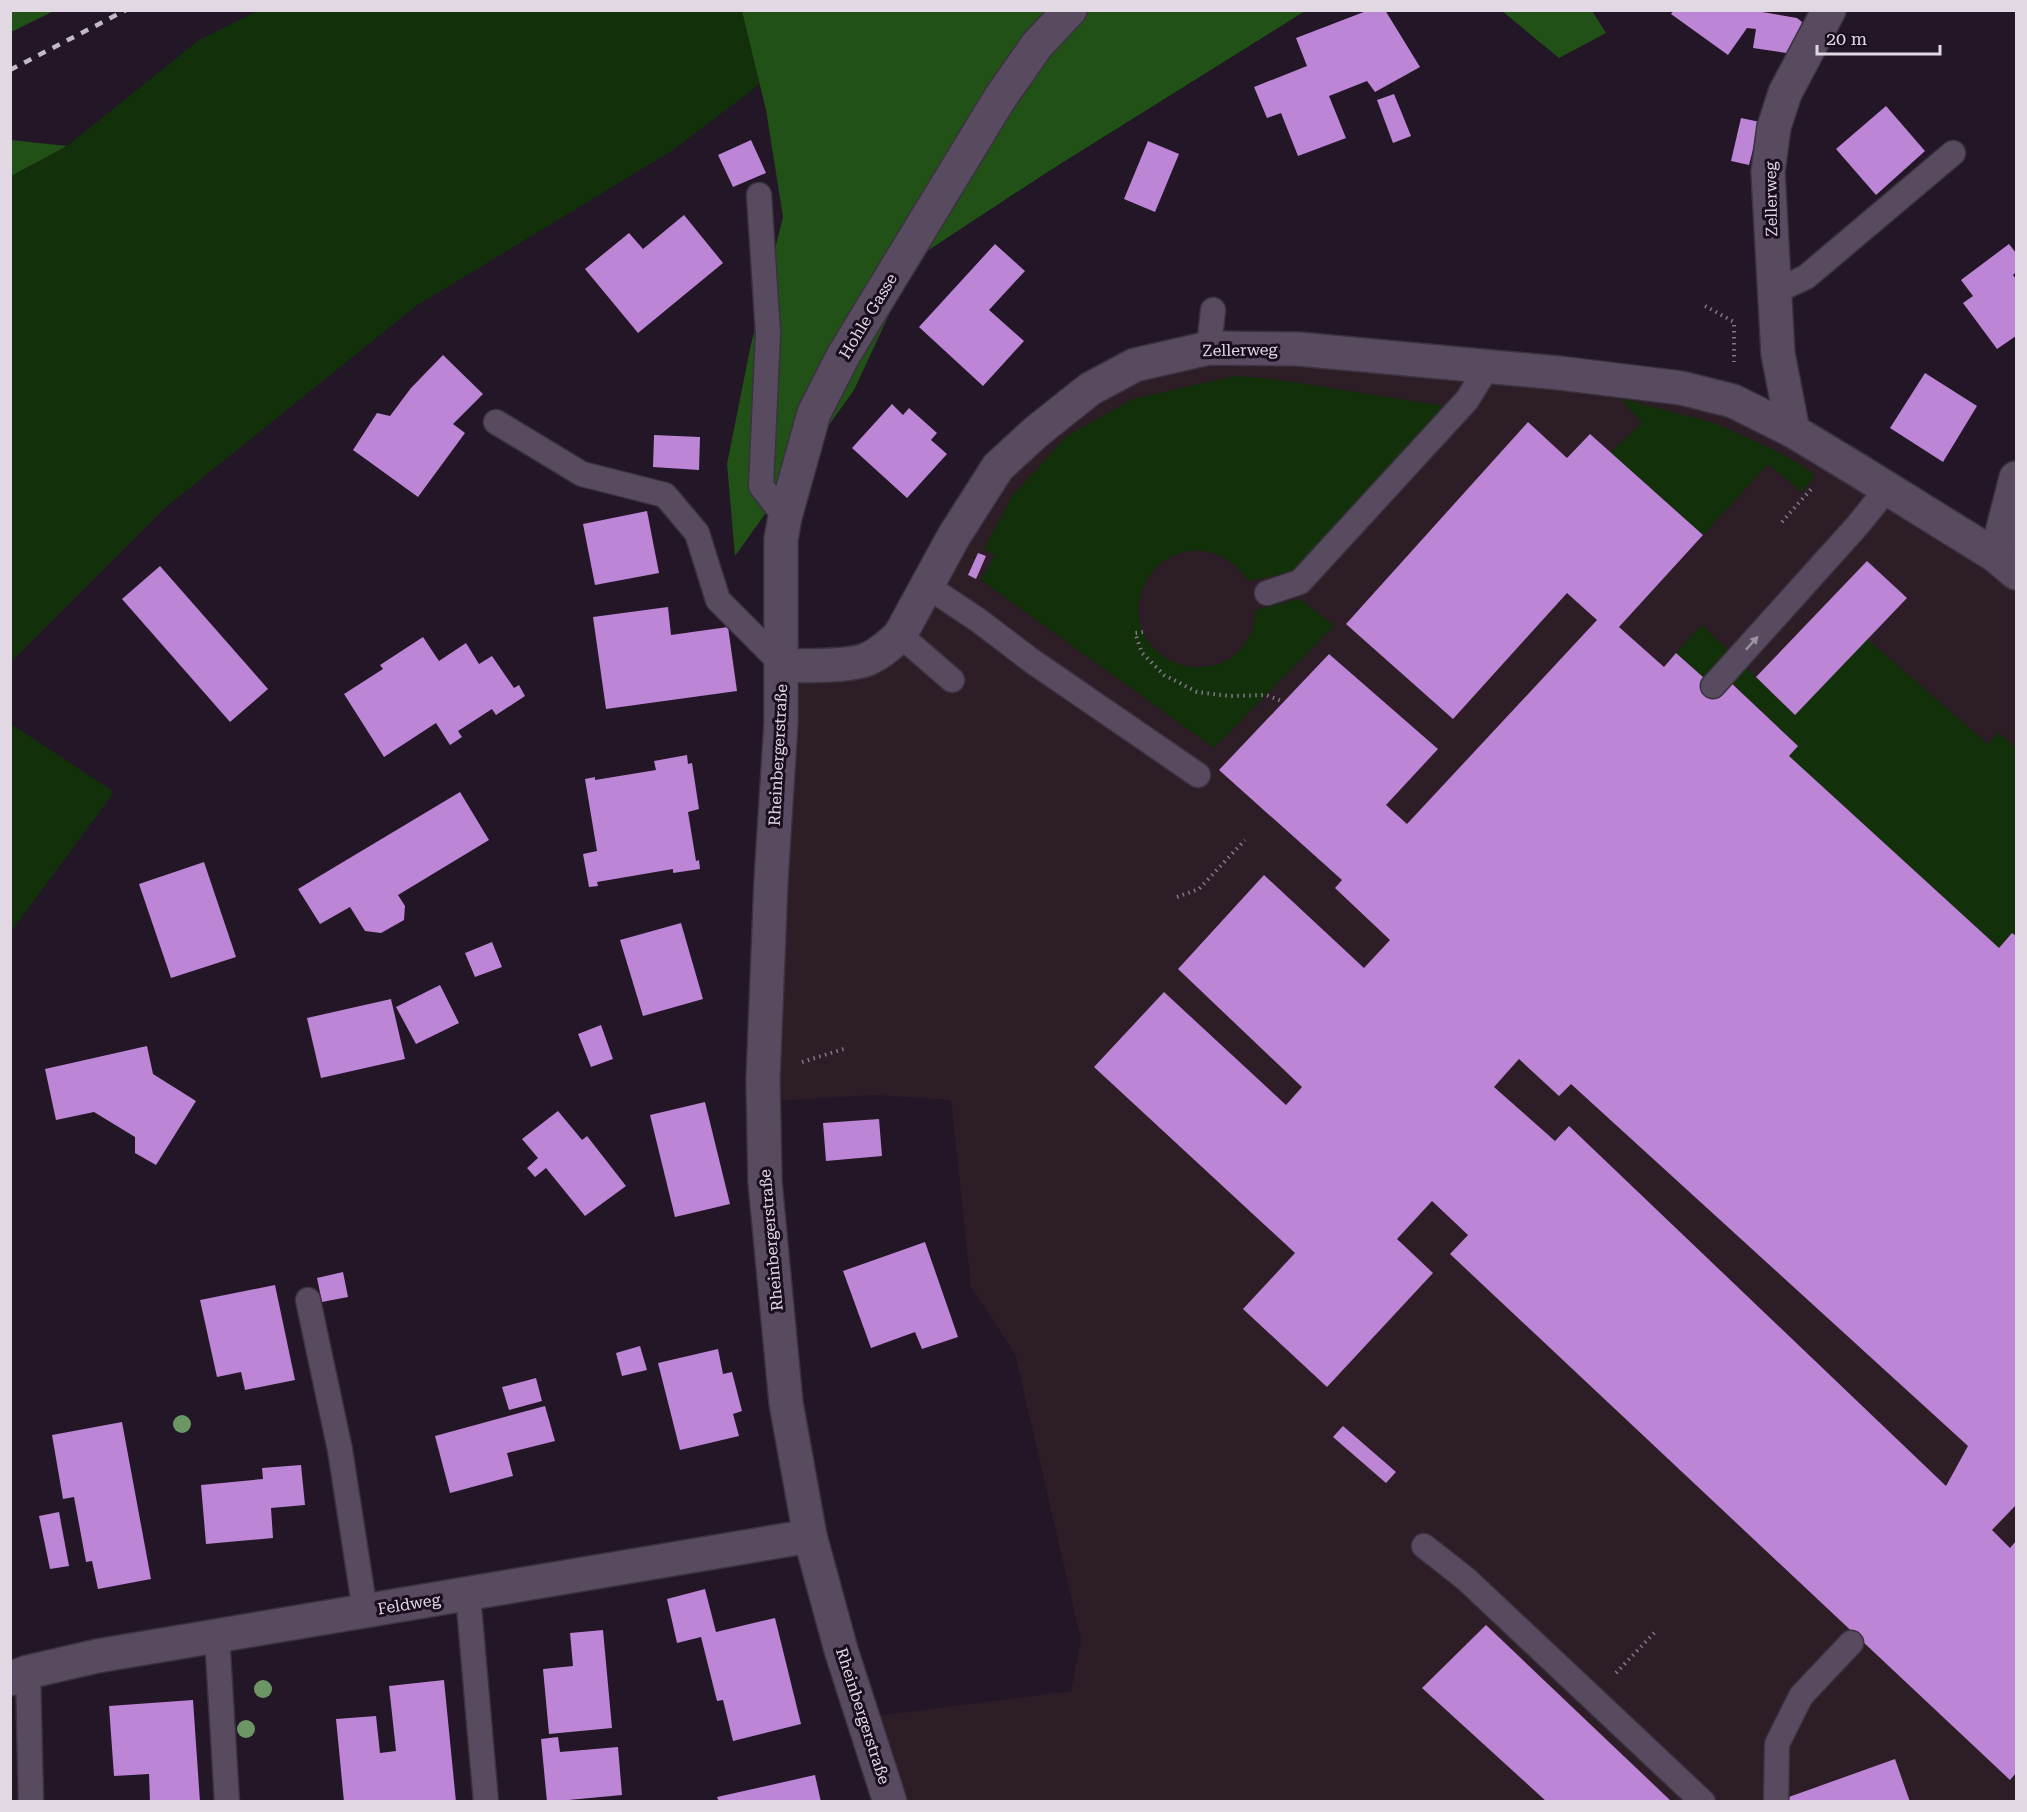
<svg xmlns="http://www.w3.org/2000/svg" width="2027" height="1812" viewBox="0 0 2027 1812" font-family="'Roboto Serif',serif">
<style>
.medical{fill:#2d1d27}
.green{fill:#12310a}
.forest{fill:#215116}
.building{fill:#bd85d5;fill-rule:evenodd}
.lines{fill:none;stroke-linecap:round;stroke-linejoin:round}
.service-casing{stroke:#3a323f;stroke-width:27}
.minor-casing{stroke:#3a323f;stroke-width:36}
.tertiary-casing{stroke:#3a323f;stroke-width:36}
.path{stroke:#827786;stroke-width:4;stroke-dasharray:1.5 4.5;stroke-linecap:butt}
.service{stroke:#594b5f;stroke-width:24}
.minor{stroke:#594b5f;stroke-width:33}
.tertiary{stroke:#594b5f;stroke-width:33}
.rail{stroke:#c3b9c6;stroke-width:4.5;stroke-dasharray:8 8;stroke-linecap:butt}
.tree{fill:#6d9665}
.oneway{fill:#9d92a2}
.labels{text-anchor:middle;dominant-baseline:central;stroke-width:6;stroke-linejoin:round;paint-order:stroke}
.street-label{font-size:16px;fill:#e1d8e4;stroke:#190d1e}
</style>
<rect width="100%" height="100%" fill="#221627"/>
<polygon class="medical" points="1209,350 1733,401 2016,572 2016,1801 896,1801 868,1717 1071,1691 1081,1640 1015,1354 971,1287 951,1100 874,1095 777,1101 785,668 869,662 999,469 1091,391"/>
<g class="green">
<polygon points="257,11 742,11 760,84 673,150 416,306 166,507 11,662 11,176 67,146 199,40"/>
<path d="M 1235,376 L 1273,379 L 1444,406 L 1294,572 L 1249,581 C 1235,562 1216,549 1191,551 C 1172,553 1157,563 1147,580 C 1140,591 1137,605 1139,619 C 1150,677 1234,686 1253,628 C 1254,622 1255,616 1256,610 L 1300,599 L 1334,626 L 1214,748 L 981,580 L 995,555 L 984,549 L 1013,495 L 1067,436 L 1133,399 Z"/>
<polygon points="1620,398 1717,424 1782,454 1812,472 1814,476 1802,492 1768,464 1703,535 1610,453 1642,423"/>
<polygon points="1702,625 1795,715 1867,639 1988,744 1998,732 2016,748 2016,937 2012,933 1999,948 1789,756 1798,746 1729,680 1717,691 1676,653"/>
<polygon points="11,724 114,792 11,932"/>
</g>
<g class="forest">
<polygon points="11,10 54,10 54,11 11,32"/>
<polygon points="742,11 1305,11 1049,171 915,259 854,390 735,556 727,464 751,344 783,217 766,110"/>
<polygon points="1502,11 1592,11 1606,33 1559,58"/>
<polygon points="11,140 67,146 11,176"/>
</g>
<g class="building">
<polygon points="1369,10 1385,10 1420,67 1375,92 1367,81 1329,96 1346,138 1298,156 1281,113 1267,118 1254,87 1307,66 1296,38"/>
<polygon points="1674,10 1750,10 1797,18 1802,22 1793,54 1753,48 1756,29 1747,28 1728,55 1671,14"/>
<polygon points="1394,94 1411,136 1393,143 1377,100"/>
<polygon points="1886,106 1925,151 1876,195 1836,149"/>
<polygon points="1741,118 1760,122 1749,165 1731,161"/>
<polygon points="751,140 766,173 733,187 718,155"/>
<polygon points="1148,141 1179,154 1155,212 1124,199"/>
<polygon points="684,215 723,263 638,333 585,269 629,233 643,249"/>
<polygon points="995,244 1025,271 989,310 1024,341 983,386 919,327"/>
<polygon points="2009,244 2016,253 2016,272 2013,275 2016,279 2016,336 1997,349 1963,303 1973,296 1961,280"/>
<polygon points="443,355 483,394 453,424 465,433 418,497 353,450 377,413 390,416 411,388"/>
<polygon points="1925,373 1977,406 1943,462 1890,428"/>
<polygon points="892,404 903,415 909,408 937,433 931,440 947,454 907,498 852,448"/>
<path d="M 1528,422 L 1567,458 L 1590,434 L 1703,535 L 1619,627 L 1664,667 L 1676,653 L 1713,686 L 1728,680 L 1798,746 L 1789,756 L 1999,948 L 2012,933 L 2016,936 L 2016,1505 L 1992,1530 L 2010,1548 L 2016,1541 L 2016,1773 L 2010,1780 L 1450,1254 L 1468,1235 L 1432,1201 L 1397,1239 L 1433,1273 L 1327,1387 L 1243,1309 L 1295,1253 L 1094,1067 L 1164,992 L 1286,1105 L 1302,1087 L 1178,969 L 1264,875 L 1364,968 L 1390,940 L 1335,888 L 1342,880 L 1219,770 L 1329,654 L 1438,749 L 1386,805 L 1407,824 L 1597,620 L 1567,593 L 1453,719 L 1346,624 ZM 1519,1059 L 1559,1096 L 1571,1084 L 1968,1446 L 1946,1486 L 1569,1126 L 1555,1141 L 1494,1087 Z"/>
<polygon points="654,435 700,437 699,470 653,467"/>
<polygon points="647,511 659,573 595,585 583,524"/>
<polygon points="978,553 986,556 976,579 968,575"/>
<polygon points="1867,561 1907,598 1795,715 1756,677"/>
<polygon points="160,566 268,689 230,722 122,599"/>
<polygon points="668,607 671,635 728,627 737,691 606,709 593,617"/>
<polygon points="423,637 439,661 466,643 479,664 492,656 514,688 519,685 525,696 496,715 492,709 458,731 462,737 450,745 436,723 384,757 344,694 383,669 380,665"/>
<polygon points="687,755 688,764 692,763 699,809 688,812 696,861 699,860 700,869 673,873 673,869 597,882 598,886 589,887 583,854 597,851 585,779 595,777 595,780 656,770 654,761"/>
<polygon points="460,792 489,840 398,895 405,906 404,920 381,933 365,931 350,907 320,924 298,889"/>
<polygon points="204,862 236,957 171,978 139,884"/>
<polygon points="681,923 703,999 643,1016 620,940"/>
<polygon points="492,942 502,967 475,977 465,953"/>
<polygon points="440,985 459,1023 416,1044 396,1007"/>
<polygon points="391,999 405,1059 321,1078 307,1018"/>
<polygon points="601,1025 613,1059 591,1067 578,1034"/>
<polygon points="147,1046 153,1074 196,1101 156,1165 135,1153 135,1137 94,1112 56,1120 45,1069"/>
<polygon points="705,1102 730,1204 675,1217 650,1115"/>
<polygon points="558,1111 582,1140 587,1136 626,1186 585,1216 546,1168 535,1177 527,1168 538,1158 522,1139"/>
<polygon points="879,1119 882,1156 826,1161 823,1123"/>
<polygon points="925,1242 958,1337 922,1349 915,1332 871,1348 843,1271"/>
<polygon points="343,1272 348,1297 322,1302 317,1278"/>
<polygon points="275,1285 295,1380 245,1390 241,1372 217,1377 200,1300"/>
<polygon points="640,1346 647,1370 622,1376 616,1353"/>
<polygon points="718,1349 723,1374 732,1372 742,1411 733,1414 739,1436 680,1450 658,1363"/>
<polygon points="536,1378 542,1401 509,1410 502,1387"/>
<polygon points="545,1406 555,1441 507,1453 513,1476 450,1493 435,1436"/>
<polygon points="122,1422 151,1579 98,1589 92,1561 86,1562 74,1497 63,1499 52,1435"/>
<polygon points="1343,1426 1396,1472 1386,1483 1333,1437"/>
<polygon points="301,1465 305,1505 271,1508 273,1538 206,1544 201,1485 263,1479 262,1468"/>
<polygon points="59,1512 69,1566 50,1569 39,1516"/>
<polygon points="705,1589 716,1632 775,1618 801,1724 733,1741 723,1700 717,1701 701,1637 677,1643 667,1599"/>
<polygon points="1486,1625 1672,1802 1547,1802 1422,1688"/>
<polygon points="603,1630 612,1728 549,1734 543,1669 573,1666 570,1633"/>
<polygon points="444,1680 456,1802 344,1802 336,1719 376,1716 380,1753 396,1751 389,1686"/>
<polygon points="193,1700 200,1802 150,1802 149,1774 114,1776 109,1706"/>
<polygon points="558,1737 560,1752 618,1747 622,1795 547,1802 541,1739"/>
<polygon points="1895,1759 1910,1802 1787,1802 1786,1798"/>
<polygon points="815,1775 821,1802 719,1802 717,1797"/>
</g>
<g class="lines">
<defs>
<g id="service">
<polyline points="759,195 768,333 761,486 785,517"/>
<polyline points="1774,292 1806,277 1953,153"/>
<polyline points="1209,348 1213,310"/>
<polyline points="496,422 582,474 665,495 697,533 718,600 783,665"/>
<polyline points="927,586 978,620 1032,661 1198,775"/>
<polyline points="1267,593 1300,582 1467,400 1488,366"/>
<polyline points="900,635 952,680"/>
<polyline points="1713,686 1857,526 1887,489"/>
<polyline points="308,1300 340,1450 365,1611"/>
<polyline points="1424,1546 1466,1579 1703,1802"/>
<polyline points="468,1595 486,1802"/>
<polyline points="217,1636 227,1802"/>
<polyline points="28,1672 31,1802"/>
<polyline points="1776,1802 1777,1744 1801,1696 1851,1643"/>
</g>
<g id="minor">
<polyline points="1793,431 1778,354 1768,172 1774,127 1785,93 1829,10"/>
<polyline points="1996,556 2016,478"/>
<path d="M 783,665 C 803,666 853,667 870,658 C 882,652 891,644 900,635 L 954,536 L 998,467 L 1036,432 L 1090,389 L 1135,365 L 1209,348 L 1298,349 L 1559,373 L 1681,388 L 1733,401 L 1793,431 L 1859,471 L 1996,556 L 2016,573"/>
<polyline points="10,1679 28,1672 97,1656 810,1536"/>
</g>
<polyline id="tertiary" points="890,1802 841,1650 810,1536 786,1403 765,1182 763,1080 771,881 781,723 781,539 785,517 814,413 843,356 1000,98 1037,45 1070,10"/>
</defs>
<use href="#service" class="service-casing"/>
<use href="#minor" class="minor-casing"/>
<use href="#tertiary" class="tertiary-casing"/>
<g class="path">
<polyline points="1705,306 1734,322 1734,362"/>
<polyline points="1782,522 1813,487"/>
<polyline points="1143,632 1135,633 1142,653 1164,675 1197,692 1230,696 1266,695 1284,702"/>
<polyline points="1177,897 1199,889 1245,840"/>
<polyline points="802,1062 847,1048"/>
<polyline points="1616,1673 1656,1631"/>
</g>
<use href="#service" class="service"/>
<use href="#minor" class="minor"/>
<use href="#tertiary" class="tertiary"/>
<polyline class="rail" points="10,70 126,10"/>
</g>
<g class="tree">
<circle cx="182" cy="1424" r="9"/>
<circle cx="263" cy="1689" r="9"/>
<circle cx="246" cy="1729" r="9"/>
</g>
<defs><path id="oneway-solid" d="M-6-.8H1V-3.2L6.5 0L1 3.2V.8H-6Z" transform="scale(1.5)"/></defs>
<use class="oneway" href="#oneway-solid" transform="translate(1752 643) rotate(-48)"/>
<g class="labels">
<g class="street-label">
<text transform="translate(1771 199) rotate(-91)">Zellerweg</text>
<text transform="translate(868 316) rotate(-59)">Hohle Gasse</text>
<text transform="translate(1240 350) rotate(-1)">Zellerweg</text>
<text transform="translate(778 755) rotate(-87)">Rheinbergerstraße</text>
<text transform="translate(771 1240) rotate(-95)">Rheinbergerstraße</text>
<text transform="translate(409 1604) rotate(-9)">Feldweg</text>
<text transform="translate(863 1716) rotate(72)">Rheinbergerstraße</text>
</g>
</g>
<rect width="2027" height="1812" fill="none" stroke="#e1d8e4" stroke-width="24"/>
<path d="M1817 45v9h123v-9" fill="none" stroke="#e1d8e4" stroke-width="3"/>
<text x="1826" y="45" font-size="18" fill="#e1d8e4" stroke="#190d1e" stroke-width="4.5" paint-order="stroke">20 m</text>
</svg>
